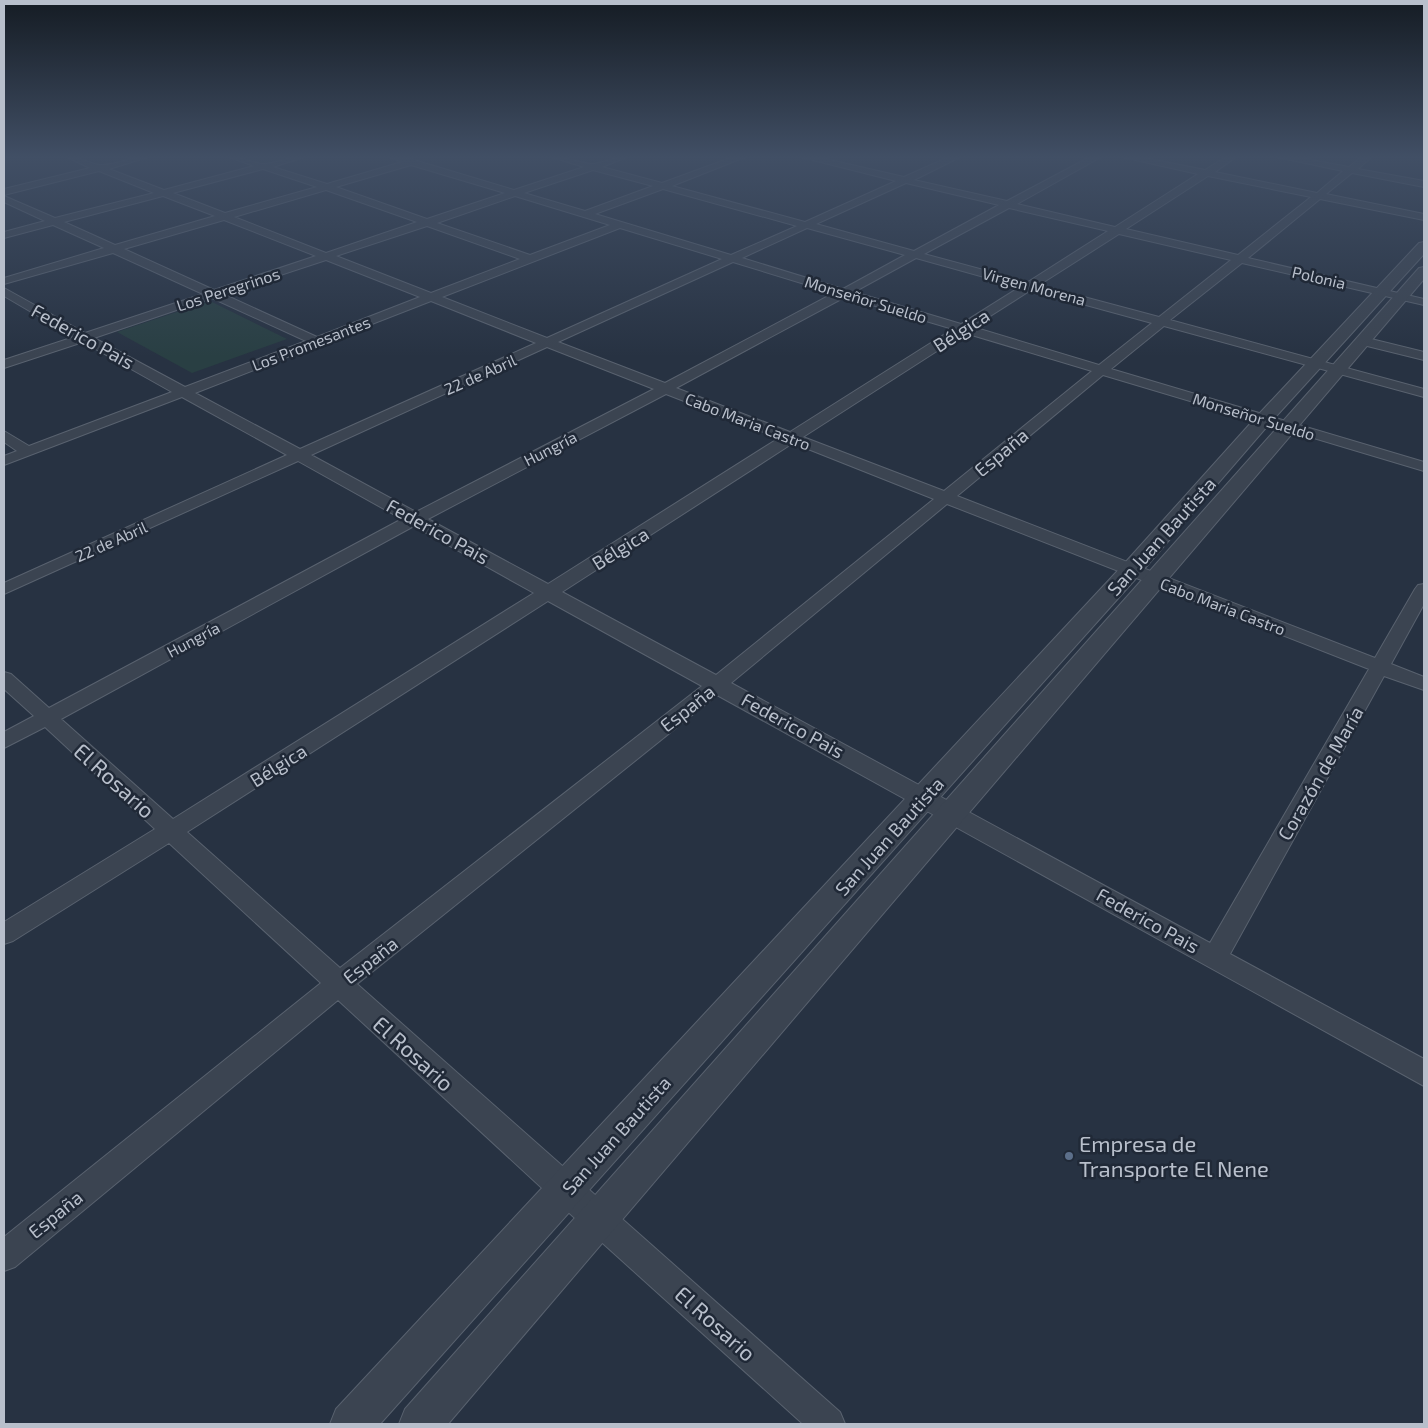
<svg xmlns="http://www.w3.org/2000/svg" width="1428" height="1428" viewBox="0 0 1428 1428" font-family="'Exo 2',sans-serif">
<style>
.green{fill:#293f43}
.lines{fill:none;stroke-linecap:round;stroke-linejoin:round}
.minor-casing{stroke:#59626f;stroke-width:2}
.tertiary-casing{stroke:#59626f;stroke-width:2}
.minor{fill:#3b4451;fill-rule:evenodd}
.tertiary{fill:#3b4451;fill-rule:evenodd}
.service-dot{fill:#5c6f8a;stroke:#202937;stroke-width:2}
.labels{text-anchor:middle;dominant-baseline:central;stroke-width:5;stroke-linejoin:round;paint-order:stroke}
.far-street-label{font-size:16px;fill:#b8bfcb;stroke:#202937}
.street-label{font-size:19px;fill:#b8bfcb;stroke:#202937}
.near-street-label{font-size:22px;fill:#b8bfcb;stroke:#202937}
.near-poi-label{font-size:22px;fill:#b8bfcb;stroke:#202937;text-anchor:start}
</style>
<rect width="100%" height="100%" fill="#273242"/>
<g class="green">
<path d="M 237,157 L 294,157 C 269,164 261,165 237,157 Z"/>
<polygon points="210,301 287,339 192,373 117,332"/>
</g>
<g class="lines">
<defs>
<g id="minor">
<path d="M 67,157 C 81,157 92,165 101,165 C 116,165 131,157 148,157 L 109,169 L 164,190 L 254,166 L 229,157 C 242,157 255,164 264,164 C 277,163 290,157 304,157 L 273,167 L 327,184 L 402,162 L 390,157 L 404,157 L 514,190 L 584,167 L 552,157 C 566,157 578,163 592,164 C 600,164 614,157 627,157 L 602,167 L 662,183 L 733,157 L 745,157 L 672,186 L 805,222 L 896,181 L 801,157 L 817,157 L 904,177 L 949,157 L 960,157 L 914,180 L 1007,201 L 1090,157 L 1101,157 L 1017,204 L 1115,227 L 1198,174 L 1122,157 L 1140,157 L 1205,170 L 1226,157 L 1236,157 L 1215,172 L 1317,193 L 1343,171 L 1277,157 L 1295,157 L 1349,167 L 1361,157 L 1371,157 L 1358,169 L 1424,181 L 1424,187 L 1352,173 L 1326,194 L 1424,214 L 1424,220 L 1320,199 L 1248,258 L 1424,299 L 1424,305 L 1242,263 L 1170,320 L 1424,389 L 1424,397 L 1164,326 L 1111,369 L 1424,462 L 1424,471 L 1103,375 L 957,496 L 1375,658 L 1415,589 L 1418,585 L 1424,584 L 1424,604 L 1391,664 L 1424,677 L 1424,690 L 1384,676 L 1230,954 L 1424,1059 L 1424,1086 L 717,695 L 357,984 L 840,1412 L 845,1424 L 803,1424 L 556,1201 L 338,1000 L 15,1267 L 4,1271 L 4,1237 L 321,983 L 169,843 L 13,941 L 4,944 L 4,922 L 155,829 L 45,727 L 4,748 L 4,732 L 34,716 L 4,689 L 4,672 L 11,674 L 49,708 L 402,519 L 298,461 L 4,594 L 4,583 L 287,455 L 182,397 L 4,465 L 4,456 L 17,451 L 4,442 L 4,431 L 29,446 L 172,392 L 83,342 L 4,368 L 4,360 L 74,337 L 4,296 L 4,288 L 85,333 L 203,294 L 113,253 L 4,284 L 4,278 L 104,248 L 53,225 L 4,238 L 4,232 L 45,221 L 4,202 L 4,196 L 55,218 L 154,193 L 99,171 L 4,195 L 4,189 L 90,168 ZM 411,165 L 505,193 L 427,219 L 336,187 ZM 263,169 L 317,187 L 225,213 L 173,193 ZM 593,170 L 653,186 L 585,211 L 524,193 ZM 1208,176 L 1311,197 L 1238,255 L 1126,229 ZM 906,183 L 999,205 L 914,251 L 816,224 ZM 663,189 L 797,226 L 731,255 L 595,214 ZM 326,190 L 417,222 L 326,253 L 234,217 ZM 163,196 L 215,216 L 115,245 L 64,222 ZM 515,196 L 610,225 L 530,255 L 437,223 ZM 1009,208 L 1108,231 L 1028,282 L 924,254 ZM 224,220 L 316,256 L 214,290 L 124,249 ZM 427,226 L 520,259 L 431,293 L 336,256 ZM 620,228 L 722,259 L 547,338 L 442,297 ZM 807,228 L 905,255 L 843,289 L 742,258 ZM 1119,234 L 1231,260 L 1159,317 L 1039,285 ZM 916,258 L 1020,287 L 961,324 L 854,292 ZM 326,260 L 420,297 L 317,337 L 223,294 ZM 733,262 L 834,293 L 665,383 L 558,342 ZM 1031,290 L 1152,323 L 1099,365 L 973,327 ZM 845,297 L 953,329 L 790,432 L 676,388 ZM 212,298 L 306,341 L 185,387 L 94,338 ZM 431,301 L 536,343 L 300,449 L 195,393 ZM 965,333 L 1092,371 L 944,491 L 803,437 ZM 547,347 L 654,389 L 416,512 L 311,455 ZM 666,394 L 779,438 L 548,584 L 428,519 ZM 793,443 L 934,499 L 716,675 L 562,592 ZM 947,504 L 1369,669 L 1210,943 L 731,683 ZM 414,526 L 534,593 L 173,819 L 61,719 ZM 548,601 L 702,686 L 340,968 L 187,832 Z"/>
<polygon points="1363,337 1424,352 1424,360 1359,344 1357,341"/>
</g>
<g id="tertiary">
<polygon points="1424,242 1424,254 1270,423 1139,575 380,1424 330,1424 336,1409 1123,565 1258,415 1419,243"/>
<polygon points="1424,267 1424,279 448,1424 399,1424 405,1409 1419,268"/>
</g>
</defs>
<use href="#minor" class="minor-casing"/>
<use href="#tertiary" class="tertiary-casing"/>
<use href="#minor" class="minor"/>
<use href="#tertiary" class="tertiary"/>
</g>
<linearGradient id="sky" x2="0" y2="1"><stop stop-color="#151c24"/><stop offset="0.44" stop-color="#414f65"/><stop offset="1" stop-color="#414f65" stop-opacity="0"/></linearGradient>
<rect width="1428" height="357" fill="url(#sky)"/>
<circle class="service-dot" cx="1069" cy="1156" r="5"/>
<g class="labels">
<g class="far-street-label">
<text transform="translate(1319 277) rotate(13)">Polonia</text>
<text transform="translate(1034 286) rotate(15)">Virgen Morena</text>
<text transform="translate(228 289) rotate(-18)">Los Peregrinos</text>
<text transform="translate(866 299) rotate(17)">Monseñor Sueldo</text>
<text transform="translate(311 343) rotate(-21)">Los Promesantes</text>
<text transform="translate(480 374) rotate(-24)">22 de Abril</text>
<text transform="translate(1254 416) rotate(17)">Monseñor Sueldo</text>
<text transform="translate(748 421) rotate(21)">Cabo Maria Castro</text>
<text transform="translate(550 448) rotate(-27)">Hungría</text>
<text transform="translate(111 541) rotate(-24)">22 de Abril</text>
<text transform="translate(1223 606) rotate(21)">Cabo Maria Castro</text>
<text transform="translate(193 639) rotate(-28)">Hungría</text>
</g>
<g class="street-label">
<text transform="translate(961 330) rotate(-33)">Bélgica</text>
<text transform="translate(83 336) rotate(29)">Federico Pais</text>
<text transform="translate(1001 452) rotate(-40)">España</text>
<text transform="translate(438 531) rotate(29)">Federico Pais</text>
<text transform="translate(1161 536) rotate(-48)">San Juan Bautista</text>
<text transform="translate(620 548) rotate(-32)">Bélgica</text>
<text transform="translate(687 708) rotate(-38)">España</text>
<text transform="translate(793 725) rotate(29)">Federico Pais</text>
<text transform="translate(278 765) rotate(-32)">Bélgica</text>
<text transform="translate(1320 773) rotate(-60)">Corazón de María</text>
<text transform="translate(889 836) rotate(-48)">San Juan Bautista</text>
<text transform="translate(1148 920) rotate(29)">Federico Pais</text>
<text transform="translate(370 960) rotate(-38)">España</text>
<text transform="translate(616 1135) rotate(-48)">San Juan Bautista</text>
<text transform="translate(55 1214) rotate(-39)">España</text>
</g>
<g class="near-street-label">
<text transform="translate(115 780) rotate(42)">El Rosario</text>
<text transform="translate(414 1053) rotate(42)">El Rosario</text>
<text transform="translate(716 1323) rotate(42)">El Rosario</text>
</g>
<g class="near-poi-label">
<text x="1079" y="1143">Empresa de<tspan x="1079" dy="25">Transporte El Nene</tspan></text>
</g>
</g>
<rect width="1428" height="1428" fill="none" stroke="#b8bfcb" stroke-width="10"/>
</svg>
